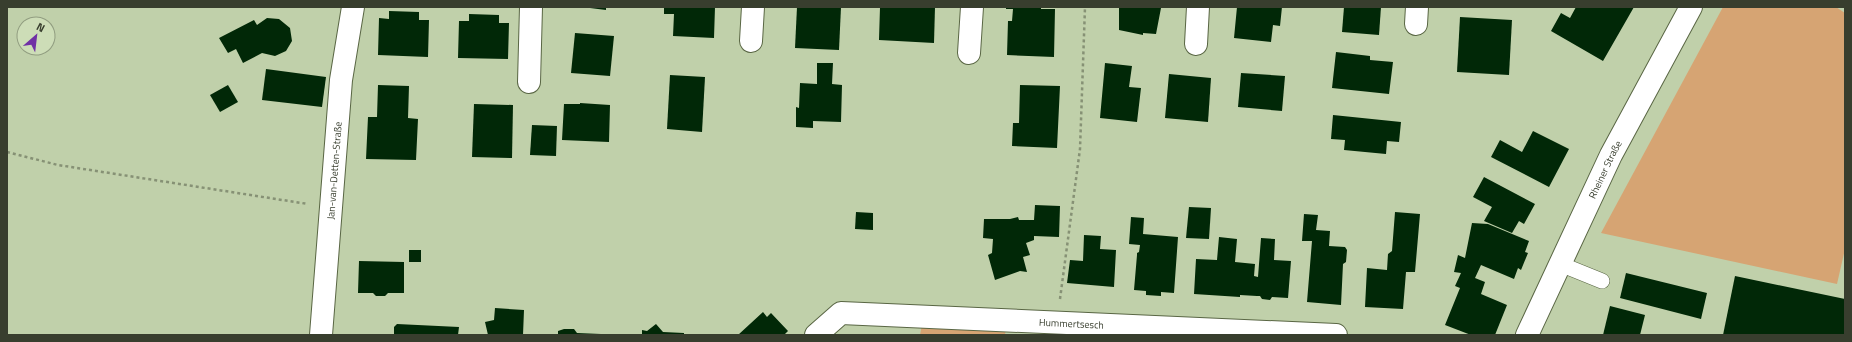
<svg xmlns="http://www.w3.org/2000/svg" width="1852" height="342" viewBox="0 0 1852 342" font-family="'Titillium Web',sans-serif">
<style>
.green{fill:#d6a473}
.building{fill:#012807}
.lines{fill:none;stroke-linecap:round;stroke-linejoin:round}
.lane-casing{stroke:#596644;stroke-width:16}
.street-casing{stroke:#596644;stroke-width:24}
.secondary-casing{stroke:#596644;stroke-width:24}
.path{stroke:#869175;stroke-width:2.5;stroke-dasharray:3 3;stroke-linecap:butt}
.lane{stroke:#fff;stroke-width:15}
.street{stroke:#fff;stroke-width:22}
.secondary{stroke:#fff;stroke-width:22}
.labels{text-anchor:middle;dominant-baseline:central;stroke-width:4;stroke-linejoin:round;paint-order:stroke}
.street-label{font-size:10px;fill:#383e2e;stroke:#cdddb7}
</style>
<rect width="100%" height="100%" fill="#c0d0aa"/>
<g class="green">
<polygon points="1723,7 1836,7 1845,13 1845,249 1837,284 1601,233"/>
<polygon points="922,324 1006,327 1005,335 920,335"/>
</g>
<g class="building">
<polygon points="582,7 606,7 606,10"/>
<polygon points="664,7 715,7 714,38 673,36 674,14 664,14"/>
<polygon points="797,7 841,7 839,50 795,48"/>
<polygon points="880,7 935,7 934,43 879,40"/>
<polygon points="1006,7 1041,7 1041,9 1055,9 1054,57 1007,55 1008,21 1012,21 1013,9 1006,9"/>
<polygon points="1119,7 1161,8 1156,34 1143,33 1143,35 1119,30"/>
<polygon points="1237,7 1282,7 1280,26 1273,25 1271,42 1234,38"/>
<polygon points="1344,7 1381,7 1379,35 1342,32"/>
<polygon points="1576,7 1634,7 1603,61 1551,31 1561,13 1570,18"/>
<polygon points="389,11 419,12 419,20 429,20 428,57 378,55 379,18 389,19"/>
<polygon points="469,14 499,15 499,23 509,23 508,59 458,58 459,21 469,21"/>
<polygon points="1460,17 1512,20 1509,75 1457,72"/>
<polygon points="267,18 279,19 290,28 292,41 286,51 275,56 262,53 243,63 236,49 228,53 219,38 254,20 257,25"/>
<polygon points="575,33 614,36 610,76 571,73"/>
<polygon points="1336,52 1370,56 1370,60 1393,62 1389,94 1332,88"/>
<polygon points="817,63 833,63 832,84 842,85 841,122 813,121 813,128 796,127 796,107 799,108 800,83 817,84"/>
<polygon points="1105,63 1132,66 1129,87 1141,88 1137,122 1100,118"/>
<polygon points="266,69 326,77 322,107 262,100"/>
<polygon points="1241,73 1285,76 1282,111 1238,107"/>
<polygon points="1169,74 1211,78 1208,122 1165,118"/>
<polygon points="670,75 705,77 702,132 667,129"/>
<polygon points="228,85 238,102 220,112 210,95"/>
<polygon points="378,85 409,86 408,118 418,119 416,160 366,159 368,117 377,117"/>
<polygon points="1020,85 1060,86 1057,148 1012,146 1013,123 1019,123"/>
<polygon points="580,103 610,105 609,142 562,140 564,104 580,104"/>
<polygon points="474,104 513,105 512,158 472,157"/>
<polygon points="1333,115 1401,122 1399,142 1387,141 1386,154 1344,150 1345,140 1331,139"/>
<polygon points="532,125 557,126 556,156 530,155"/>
<polygon points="1533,131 1569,149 1549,187 1491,157 1500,140 1522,152"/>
<polygon points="1484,177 1535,204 1524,224 1519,221 1512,233 1484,221 1492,207 1473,197"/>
<polygon points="1035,205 1060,206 1059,237 1034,236 1034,240 1026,243 1030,255 1023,257 1027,272 1020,271 995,280 988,255 992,253 993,239 983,238 984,219 1010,219 1018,217 1019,220 1034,220"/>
<polygon points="1189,207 1211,208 1209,239 1186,238"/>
<polygon points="856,212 873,213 873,230 855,229"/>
<polygon points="1395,212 1420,214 1415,272 1406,272 1403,309 1365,307 1367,268 1387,270 1388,254 1392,251"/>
<polygon points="1304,214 1318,215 1316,230 1330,231 1329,246 1345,247 1347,250 1346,262 1343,264 1341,305 1307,302 1312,241 1302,241"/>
<polygon points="1131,217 1144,218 1143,234 1178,237 1174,293 1161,292 1161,296 1146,295 1146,291 1134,290 1137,255 1137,253 1139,252 1140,245 1129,244"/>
<polygon points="1472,223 1488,224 1529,241 1525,252 1528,253 1521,270 1518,268 1514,279 1481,265 1475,278 1485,282 1481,294 1507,305 1495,335 1471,335 1445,325 1460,288 1455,286 1461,273 1454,272 1458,255 1465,258"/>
<polygon points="1084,235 1101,236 1100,249 1116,250 1114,287 1067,283 1070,260 1083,261"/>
<polygon points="1219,237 1237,239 1235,262 1255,264 1254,276 1258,277 1261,238 1275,239 1274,260 1291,261 1288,298 1272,297 1270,300 1262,299 1260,296 1257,296 1240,295 1240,297 1194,294 1196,259 1217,260"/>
<rect x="409" y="250" width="12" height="12"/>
<polygon points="359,261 404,262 404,293 388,293 385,296 376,296 373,293 358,293"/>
<polygon points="1626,273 1707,293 1701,319 1620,298"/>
<polygon points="1735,276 1845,299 1845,335 1723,335"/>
<polygon points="1610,306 1645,315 1640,335 1603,335"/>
<polygon points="495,308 524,310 523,335 488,335 485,322 494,320"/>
<polygon points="763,312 767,317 771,313 788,331 784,335 738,335"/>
<polygon points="397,324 459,327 458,335 394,335 394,327"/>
<polygon points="656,324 663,332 684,333 684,335 642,335 642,330 647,331"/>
<polygon points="564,329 574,329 577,333 601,334 600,335 558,335 558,331"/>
</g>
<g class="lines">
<defs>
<polyline id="lane" points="1560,264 1602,281"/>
<g id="street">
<polyline points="1416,24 1417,7"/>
<polyline points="751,41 753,7"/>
<polyline points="1196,44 1198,7"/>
<polyline points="969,53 972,7"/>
<polyline points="529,82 531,7"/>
<path id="s1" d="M 321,335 L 341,80 L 353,7"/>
<path id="s2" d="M 816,335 L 841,313 L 1336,335"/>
</g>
<g id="secondary">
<path id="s3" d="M 1527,335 L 1611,155 L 1691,7"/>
</g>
</defs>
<use href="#lane" class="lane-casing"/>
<use href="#street" class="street-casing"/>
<use href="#secondary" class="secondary-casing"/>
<g class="path">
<polyline points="7,152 58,165 308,204"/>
<polyline points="1060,299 1080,149 1085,7"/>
</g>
<use href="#lane" class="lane"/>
<use href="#street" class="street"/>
<use href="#secondary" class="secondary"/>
</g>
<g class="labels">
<g class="street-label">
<text stroke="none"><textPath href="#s3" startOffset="183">Rheiner Straße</textPath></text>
<text stroke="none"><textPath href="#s1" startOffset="165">Jan-van-Detten-Straße</textPath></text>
<text stroke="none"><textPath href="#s2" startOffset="264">Hummertsesch</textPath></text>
</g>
</g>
<rect width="1852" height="342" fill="none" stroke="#383e2e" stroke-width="16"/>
<g transform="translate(36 36) rotate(28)"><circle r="19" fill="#cdddb7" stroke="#919d80"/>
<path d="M0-3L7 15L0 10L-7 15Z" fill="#7030a5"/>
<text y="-6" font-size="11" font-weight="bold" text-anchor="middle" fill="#383e2e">N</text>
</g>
</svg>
